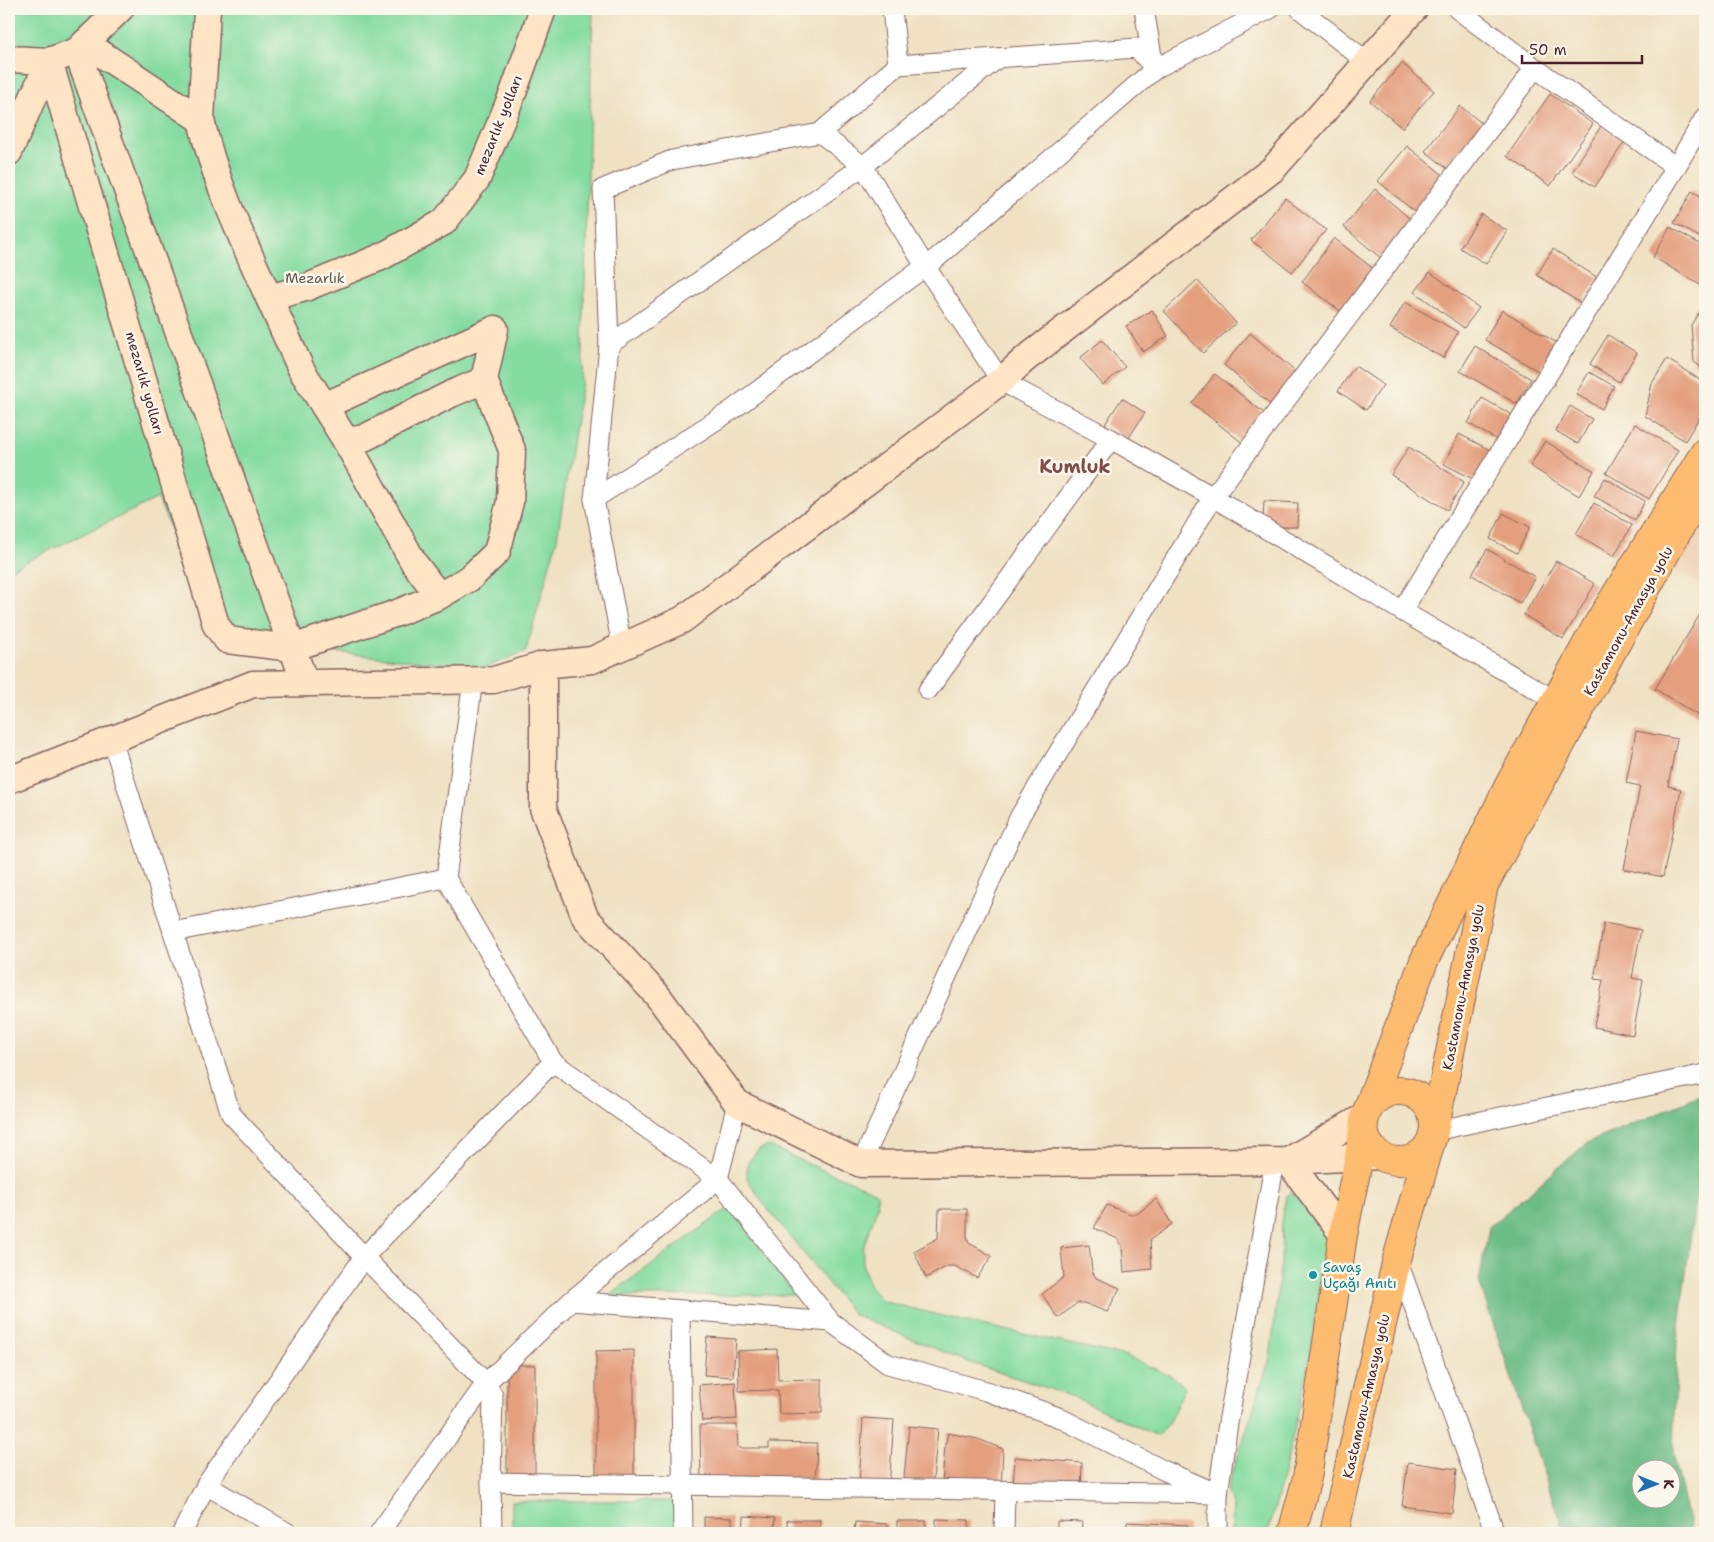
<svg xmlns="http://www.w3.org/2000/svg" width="1714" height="1542" viewBox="0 0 1714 1542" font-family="'Shantell Sans',sans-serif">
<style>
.built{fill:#f1d5bd}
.green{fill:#85dca0;stroke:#687e66}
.forest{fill:#6cbc86;stroke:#5b6e58;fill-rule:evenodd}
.building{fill:#e49f7e}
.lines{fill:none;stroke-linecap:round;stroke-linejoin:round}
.street-casing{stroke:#846360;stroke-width:21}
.secondary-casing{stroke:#846360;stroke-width:29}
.primary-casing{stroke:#846360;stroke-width:30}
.street{stroke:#fff;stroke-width:19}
.secondary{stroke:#ffe4c6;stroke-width:26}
.primary{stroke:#febc70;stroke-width:28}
.culture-dot{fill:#0f9aa8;stroke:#fbf7ec;stroke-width:2}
.labels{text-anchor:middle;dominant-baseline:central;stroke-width:5;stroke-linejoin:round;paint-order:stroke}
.street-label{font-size:14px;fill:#4a1f2b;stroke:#fbf7ec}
.park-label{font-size:14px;fill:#5c584e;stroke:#fbf7ec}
.culture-label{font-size:14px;fill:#0d838f;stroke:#fbf7ec;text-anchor:start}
.district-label{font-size:19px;font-weight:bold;fill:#804c48;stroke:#fbf7ec}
</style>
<rect width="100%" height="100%" fill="#fbf7ec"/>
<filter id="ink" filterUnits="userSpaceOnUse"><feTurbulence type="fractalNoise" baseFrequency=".02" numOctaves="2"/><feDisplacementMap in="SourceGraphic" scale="10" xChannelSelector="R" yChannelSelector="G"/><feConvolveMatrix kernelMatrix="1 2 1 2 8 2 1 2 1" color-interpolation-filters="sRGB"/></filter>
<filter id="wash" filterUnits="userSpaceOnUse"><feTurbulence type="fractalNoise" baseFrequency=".0096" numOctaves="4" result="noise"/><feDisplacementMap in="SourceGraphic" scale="20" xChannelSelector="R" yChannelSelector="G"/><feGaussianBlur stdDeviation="1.12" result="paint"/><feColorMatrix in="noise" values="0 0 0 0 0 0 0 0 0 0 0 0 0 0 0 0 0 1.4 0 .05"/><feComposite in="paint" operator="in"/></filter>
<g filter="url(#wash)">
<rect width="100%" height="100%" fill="#efe1c2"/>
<polygon class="built" points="1705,521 1705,587 1675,571"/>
<g class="green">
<polygon points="9,9 593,9 582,381 557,539 526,651 483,669 213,638 158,498 9,570"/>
<polygon points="769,1146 818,1168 868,1188 877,1194 878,1206 863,1248 863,1267 870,1286 882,1301 963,1321 1126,1356 1171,1376 1180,1382 1185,1388 1167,1426 1157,1436 1074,1397 965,1361 854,1315 762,1202 747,1178 747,1164 759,1149"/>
<polygon points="1291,1192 1328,1228 1310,1359 1285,1470 1268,1533 1231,1533 1233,1508 1227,1489 1270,1358 1281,1262 1282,1215 1286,1197"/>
<polygon points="730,1207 795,1295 608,1296"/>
<rect x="512" y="1501" width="165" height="32"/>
</g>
<g class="forest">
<path d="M 1705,1094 L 1705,1124 L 1677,1342 L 1673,1452 L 1692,1533 L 1564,1533 L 1479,1282 L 1489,1227 L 1587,1143 ZM 1642,1470 L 1672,1470 L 1672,1500 L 1642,1500 Z"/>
<polygon points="1705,1323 1705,1486 1700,1388"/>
</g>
<g id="blocks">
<g class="building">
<polygon points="1402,63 1434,91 1402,128 1370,101"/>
<polygon points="1550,94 1593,124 1550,186 1507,156"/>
<polygon points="1460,106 1484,125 1449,170 1425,151"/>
<polygon points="1601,126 1625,141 1595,187 1572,172"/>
<polygon points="1407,146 1447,178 1417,214 1378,181"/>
<polygon points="1375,189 1414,222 1383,260 1344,227"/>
<polygon points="1692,191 1705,199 1705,240 1674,223"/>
<polygon points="1285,198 1326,230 1292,272 1251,240"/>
<polygon points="1481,214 1507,231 1486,264 1460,248"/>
<polygon points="1670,227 1705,247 1705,288 1653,257"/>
<polygon points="1334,238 1375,270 1343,313 1302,282"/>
<polygon points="1553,249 1598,278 1582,304 1537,275"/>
<polygon points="1430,272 1479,308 1464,328 1415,292"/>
<polygon points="1197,280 1236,323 1203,353 1164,311"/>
<polygon points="1405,302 1458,332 1443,358 1390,328"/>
<polygon points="1705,303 1705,370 1694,362 1691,325"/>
<polygon points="1152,310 1168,336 1143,352 1126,326"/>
<polygon points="1502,310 1557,343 1540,372 1485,340"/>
<polygon points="1250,333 1298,374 1271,405 1224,365"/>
<polygon points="1608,335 1637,353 1619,382 1590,364"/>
<polygon points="1102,340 1125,367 1103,385 1080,358"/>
<polygon points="1475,346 1531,379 1517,404 1460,371"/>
<polygon points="1667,359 1705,383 1705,408 1685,441 1645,416 1652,383"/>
<polygon points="1355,366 1383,385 1366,410 1338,391"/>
<polygon points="1589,372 1614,386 1602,409 1576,394"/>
<polygon points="1215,374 1268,416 1245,445 1192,403"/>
<polygon points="1122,398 1145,413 1128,439 1105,424"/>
<polygon points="1482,398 1514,416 1500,442 1468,423"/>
<polygon points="1570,406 1592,419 1578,444 1556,431"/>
<polygon points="1635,424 1678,450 1649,499 1606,473"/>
<polygon points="1459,434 1492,451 1477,481 1444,464"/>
<polygon points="1545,441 1594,471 1579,496 1530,466"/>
<polygon points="1409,447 1464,482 1447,510 1391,475"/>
<polygon points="1605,478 1645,501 1635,520 1594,496"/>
<polygon points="1264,501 1298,503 1297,527 1280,527 1263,520"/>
<polygon points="1594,503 1632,525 1614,556 1576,534"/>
<polygon points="1503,513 1530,527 1517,553 1490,539"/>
<polygon points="1487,549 1535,577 1520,603 1472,575"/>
<polygon points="1556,561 1595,584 1563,639 1524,615"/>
<polygon points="1705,606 1705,720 1655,689"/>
<polygon points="1636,731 1677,739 1668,786 1681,789 1663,877 1624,869 1640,786 1626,783"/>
<polygon points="1604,923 1641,930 1632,978 1643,980 1633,1035 1594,1027 1603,980 1594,979"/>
<polygon points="1156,1199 1172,1224 1150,1240 1152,1269 1124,1272 1122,1246 1118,1239 1094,1228 1107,1205 1130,1214 1137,1214"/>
<polygon points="939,1209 967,1209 967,1236 969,1243 992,1256 977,1278 955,1266 948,1266 926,1278 914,1251 938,1238"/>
<polygon points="1089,1245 1092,1271 1096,1278 1120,1288 1107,1312 1084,1303 1077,1303 1058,1318 1042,1294 1064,1277 1061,1248"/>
<polygon points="707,1337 736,1339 733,1377 704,1375"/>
<polygon points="777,1349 778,1380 822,1379 822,1413 779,1414 778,1390 739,1391 738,1351"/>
<polygon points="634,1350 634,1482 596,1482 596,1351"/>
<rect x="507" y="1365" width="28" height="116"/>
<polygon points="735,1382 737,1419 702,1421 699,1385"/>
<polygon points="863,1418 894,1420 889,1487 859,1485"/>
<polygon points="700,1425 737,1425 738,1448 769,1448 769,1442 817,1443 815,1487 701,1481"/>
<polygon points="909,1426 938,1429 932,1489 903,1486"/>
<polygon points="948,1433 978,1439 1003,1449 1001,1488 942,1483 945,1445"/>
<polygon points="1015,1457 1082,1463 1081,1489 1013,1486"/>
<polygon points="1408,1462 1457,1469 1452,1513 1402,1506"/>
<polygon points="744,1516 775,1518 774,1533 743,1533"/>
<polygon points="704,1517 732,1518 732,1533 704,1533"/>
<polygon points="936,1519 969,1520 969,1533 936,1533"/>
<polygon points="787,1520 820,1520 819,1533 787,1533"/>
<rect x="897" y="1521" width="29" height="12"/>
<polygon points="1057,1521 1082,1522 1081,1533 1057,1533"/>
<polygon points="855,1522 887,1524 887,1533 854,1533"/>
<polygon points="1127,1522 1188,1525 1188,1533 1127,1533"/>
</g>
</g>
</g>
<g filter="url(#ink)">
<use href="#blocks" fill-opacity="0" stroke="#846360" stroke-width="1"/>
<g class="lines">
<defs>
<g id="street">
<polyline points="892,9 898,65"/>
<polyline points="1144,9 1154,68"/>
<polyline points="1300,9 1367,62"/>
<polyline points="1457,9 1535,68"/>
<polyline points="820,133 863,166 925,266 1001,381 1111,439 1213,497 1402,611 1556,701"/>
<polyline points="1676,167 1705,117"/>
<polyline points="609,345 603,189 672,160 820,133 898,65 1137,48 1155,69"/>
<polyline points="594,499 732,410 938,257 1155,69 1270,9"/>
<polyline points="622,647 594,499 609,345 863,166 998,58"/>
<polyline points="928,690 1111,439"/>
<polyline points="112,740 231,1114 364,1257 206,1485 288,1533"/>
<polyline points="446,878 553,1062 364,1257 486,1383 493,1396 491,1482 492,1533"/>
<polyline points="173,932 446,878 473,680"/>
<polyline points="553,1062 718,1179 737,1103"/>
<polyline points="1434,1131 1705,1074"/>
<polyline points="861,1164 1020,816 1213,497 1535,68 1676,167 1402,611"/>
<polyline points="1397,1259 1495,1533"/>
<polyline points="680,1310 683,1533"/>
<polyline points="831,1322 888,1364 986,1391 1058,1417 1165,1471 1218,1494 1228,1423 1275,1161"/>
<polyline points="491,1482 1218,1494 1218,1533"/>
<polyline points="182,1533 206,1485"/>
<polyline points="379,1533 486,1383 571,1301 718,1179 831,1322 571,1301"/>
<polyline points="1004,1533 1005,1491"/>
</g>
<g id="secondary">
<polyline points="207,9 201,120 85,43 77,51 305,683"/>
<polyline points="85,43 120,9"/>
<polyline points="77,51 49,61 216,625 227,640 292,648 397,613 439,596 470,578 497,552 510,502 512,450 484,380 451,394 364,438 346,441"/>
<polyline points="9,59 49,61 9,152"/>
<path d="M 201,120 C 215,183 243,240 269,298 L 305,288 L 381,257 L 444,222 L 477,179 L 513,93 L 543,9"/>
<polyline points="269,298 301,369 346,441 414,563 439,596"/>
<polyline points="324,406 495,329 484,380"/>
<polyline points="9,780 253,684 494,680 543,665"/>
<polyline points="1380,1156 1288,1161 861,1164 737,1103 657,995 585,917 543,808 543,665 592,660 682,620 1001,381 1024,360 1273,169 1414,9"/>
<polyline points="1343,1235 1288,1161 1365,1116"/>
</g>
<g id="primary">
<circle cx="1399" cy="1126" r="35"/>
<polyline points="1292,1533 1307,1478 1343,1235 1359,1157 1365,1116 1424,961 1508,787 1599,622 1705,452"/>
<polyline points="1334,1533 1397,1259 1434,1131 1484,885 1676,534 1703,489"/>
</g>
</defs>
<use href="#street" class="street-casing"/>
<use href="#secondary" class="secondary-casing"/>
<use href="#primary" class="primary-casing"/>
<use href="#street" class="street"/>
<use href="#secondary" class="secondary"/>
<use href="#primary" class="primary"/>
</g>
</g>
<circle class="culture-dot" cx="1313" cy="1275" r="5"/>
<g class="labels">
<g class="street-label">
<text transform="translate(498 125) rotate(-68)">mezarlık yolları</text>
<text transform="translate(145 383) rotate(74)">mezarlık yolları</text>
<text transform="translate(1628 621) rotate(-61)">Kastamonu-Amasya yolu</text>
<text transform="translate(1463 987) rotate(-79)">Kastamonu-Amasya yolu</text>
<text transform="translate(1366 1396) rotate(-77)">Kastamonu-Amasya yolu</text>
</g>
<g class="park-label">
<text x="315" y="278">Mezarlık</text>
</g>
<g class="culture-label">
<text x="1323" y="1267">Savaş<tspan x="1323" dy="16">Uçağı Anıtı</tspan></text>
</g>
<g class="district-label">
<text x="1075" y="466">Kumluk</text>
</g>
</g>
<rect width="1714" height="1542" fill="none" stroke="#fbf7ec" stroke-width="30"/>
<g transform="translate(1656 1484) rotate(91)"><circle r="24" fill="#fbf7ec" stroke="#b4a19f"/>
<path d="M0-4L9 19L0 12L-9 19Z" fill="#1f6fb2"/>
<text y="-8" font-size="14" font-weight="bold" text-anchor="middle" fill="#4a1f2b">K</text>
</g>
<path d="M1522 55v8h120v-8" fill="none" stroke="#4a1f2b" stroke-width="2.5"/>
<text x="1529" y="55" font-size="15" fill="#4a1f2b" stroke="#fbf7ec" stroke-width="4" paint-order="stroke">50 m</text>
</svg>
